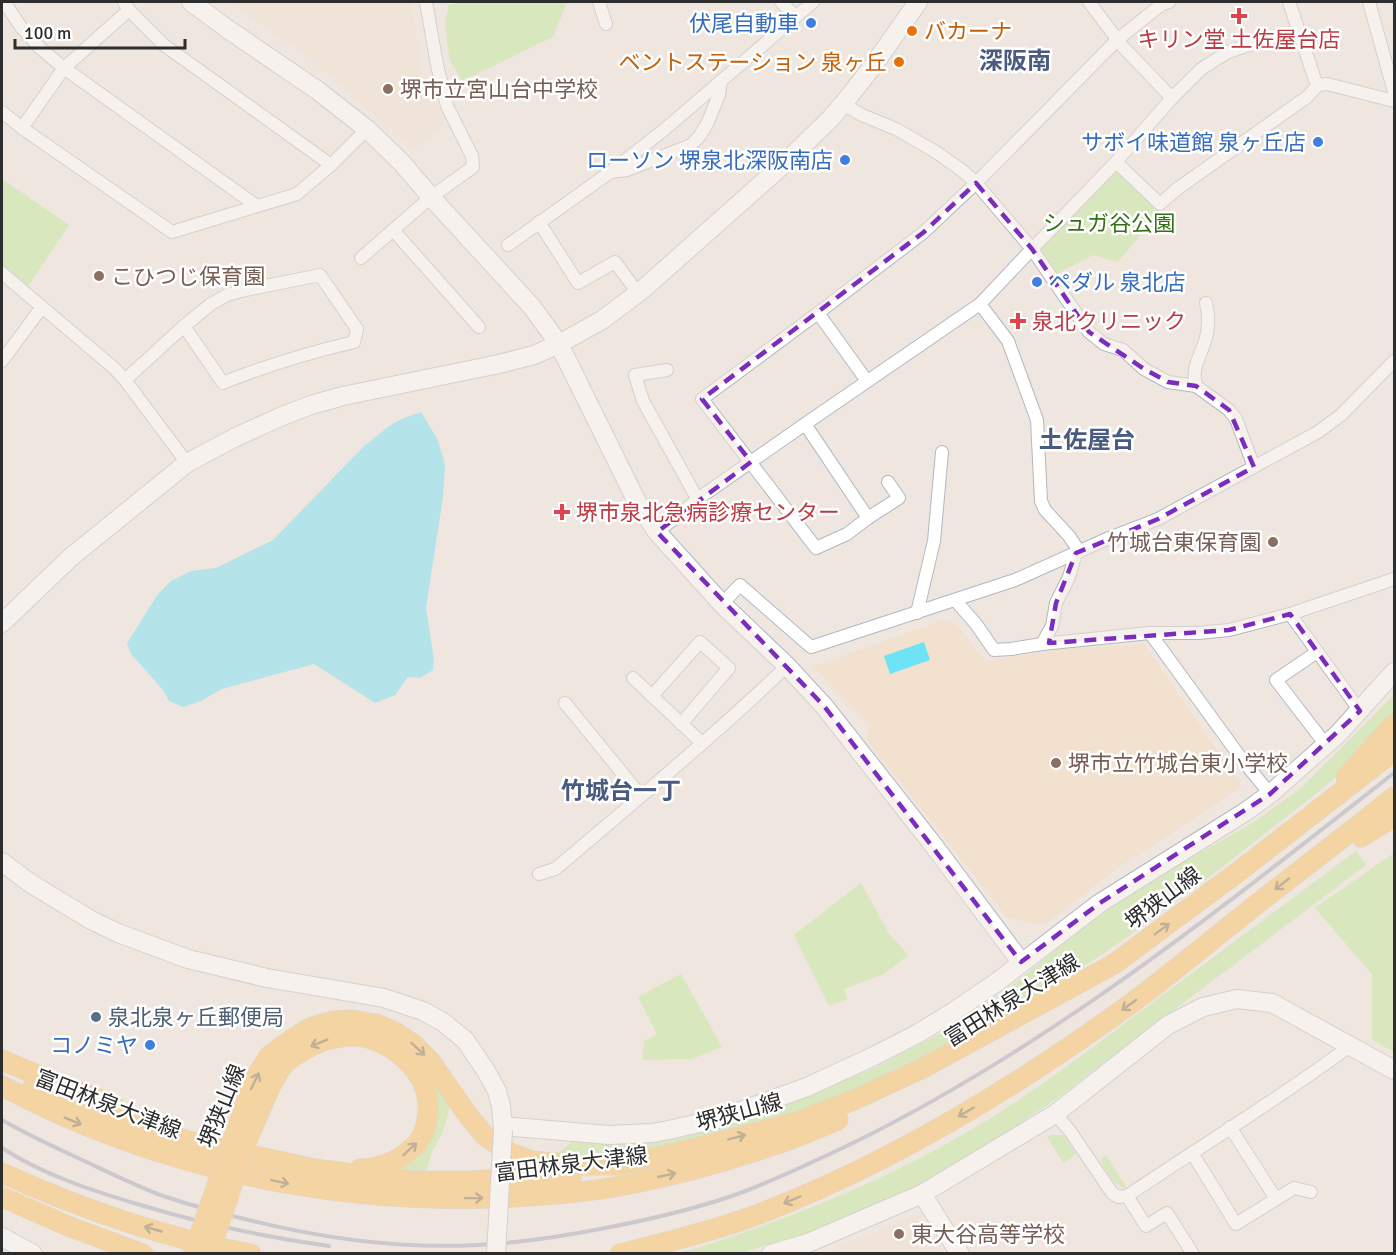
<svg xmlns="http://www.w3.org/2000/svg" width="1396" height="1255" viewBox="0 0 1396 1255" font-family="Signika,'Noto Sans JP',sans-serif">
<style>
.education{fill:#f1e1ce}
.green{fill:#bee899}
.water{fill:#6de3f5}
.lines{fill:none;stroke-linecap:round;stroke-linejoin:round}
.street-casing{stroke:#b3b7c1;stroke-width:14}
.secondary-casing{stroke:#b3b7c1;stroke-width:20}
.primary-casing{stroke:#c8c8c8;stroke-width:21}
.street{stroke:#fff;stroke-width:12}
.secondary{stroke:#fff;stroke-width:18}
.primary{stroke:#f8bf5a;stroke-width:20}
.rail{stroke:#a1a7b8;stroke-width:4}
.secondary-bridge-casing{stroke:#b3b7c1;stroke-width:20;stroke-linecap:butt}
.primary-bridge-casing{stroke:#c8c8c8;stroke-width:21;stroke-linecap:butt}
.secondary-bridge{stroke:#fff;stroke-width:18}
.primary-bridge{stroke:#f8bf5a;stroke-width:20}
.oneway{stroke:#886f41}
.marked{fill:none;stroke:#7b2cbf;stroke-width:4.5;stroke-dasharray:12 8;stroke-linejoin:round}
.health-dot{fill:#e0444e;stroke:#fff;stroke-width:2}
.shop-dot{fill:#3f7fe0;stroke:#fff;stroke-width:2}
.food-dot{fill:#e8710a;stroke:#fff;stroke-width:2}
.education-dot{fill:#8d6e63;stroke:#fff;stroke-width:2}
.service-dot{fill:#5c6f8a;stroke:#fff;stroke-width:2}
.labels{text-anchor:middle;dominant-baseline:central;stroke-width:5;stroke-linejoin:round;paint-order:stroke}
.shop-label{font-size:22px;fill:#366cbe;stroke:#fff;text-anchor:end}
.food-label{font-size:22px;fill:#c56008;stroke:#fff;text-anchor:start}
.health-label{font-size:22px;fill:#be3a42;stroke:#fff;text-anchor:start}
.education-label{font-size:22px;fill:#785e54;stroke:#fff;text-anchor:start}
.park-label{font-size:22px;fill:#357017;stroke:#fff}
.street-label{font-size:22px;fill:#2d2d2d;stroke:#fff}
.service-label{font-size:22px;fill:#4e5e75;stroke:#fff;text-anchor:start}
.neighbourhood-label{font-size:24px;font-weight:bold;fill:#4a5b81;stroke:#fff}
</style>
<rect width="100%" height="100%" fill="#efe6df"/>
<g class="education">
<polygon points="229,2 411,2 421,68 445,124 414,150 306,54"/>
<polygon points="943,620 955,623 985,661 1065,649 1144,644 1242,786 1206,811 1116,869 1045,925 1008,918 867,740 869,725 813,667"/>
<polygon points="916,1214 939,1253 826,1253"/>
</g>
<g class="green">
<polygon points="462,2 565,2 566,5 553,37 462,81 449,58 445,22 449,5"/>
<polygon points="1116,169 1161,211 1118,262 1093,255 1054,275 1040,255 1041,247"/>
<polygon points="2,179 69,225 27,288 2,268"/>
<polygon points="1394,695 1394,715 1332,781 1212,875 1113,947 1033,1000 955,1044 810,1111 749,1127 657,1147 586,1158 548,1155 560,1151 572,1142 656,1140 708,1131 806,1096 879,1066 975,1015 1089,923 1163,873 1251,824 1300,789"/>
<path d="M 1356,851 L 1366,865 L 1052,1102 L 981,1149 L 907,1191 L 823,1228 L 741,1253 L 676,1254 C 778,1224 877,1185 969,1131 C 1028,1097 1082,1055 1137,1014 C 1210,960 1283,905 1356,851 Z"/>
<polygon points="1394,853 1394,1052 1372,1040 1372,974 1315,908"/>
<polygon points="861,883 888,932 908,955 884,974 844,989 847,999 829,1006 794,935"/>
<polygon points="681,974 722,1047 692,1059 642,1060 644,1041 657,1034 638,997"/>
<polygon points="429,1075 451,1102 443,1131 432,1152 425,1176 404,1173 401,1165 421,1149"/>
<polygon points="1050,1135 1064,1135 1076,1154 1063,1163 1047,1137"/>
<path d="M 1106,1155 L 1127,1188 C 1113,1187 1107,1171 1100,1160 Z"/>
</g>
<g class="water">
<polygon points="421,412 438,440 445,465 443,497 426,608 434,660 433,670 420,678 408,677 395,695 375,703 314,664 222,689 201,701 183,707 169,701 163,690 131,654 127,643 158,594 171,581 191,571 216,568 273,540 364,446 392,424 404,418"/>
<polygon points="924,642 930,660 890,674 884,656"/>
</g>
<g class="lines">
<defs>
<g id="street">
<polyline points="4,2 21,27 40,48 64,68 257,206"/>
<polyline points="124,2 129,10 164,45 331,165"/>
<polyline points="599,2 606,24"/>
<polyline points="781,2 796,17"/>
<polyline points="1089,2 1123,47 1172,98"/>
<polyline points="1289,2 1315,80 1318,85"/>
<polyline points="1369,2 1394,92"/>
<polyline points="843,104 862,115 896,129 936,152 964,172 976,183 1032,249 1089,332 1104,344 1123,350 1144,369 1168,382 1196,386 1229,410 1236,419 1254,467"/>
<polyline points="2,112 22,128 172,232 297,194 331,165 367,129"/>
<polyline points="22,128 64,68 129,10"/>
<polyline points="1116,162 1160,204 1177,189 1307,97 1318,85 1327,84 1394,101"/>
<polyline points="610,172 627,170 691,145 699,137 707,124 719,95 721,81"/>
<polyline points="539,222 578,283 615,262 638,293"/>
<polyline points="393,230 479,327"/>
<polyline points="508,245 609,173 665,129 813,2"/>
<polyline points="361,258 431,197 473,167 472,156 447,106 437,65 426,2"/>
<polyline points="2,273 115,369 125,380 187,463"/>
<polyline points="980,304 1008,341 1037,420 1041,501 1045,510 1069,536 1079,551"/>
<polyline points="818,313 867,381"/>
<polyline points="2,361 42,307"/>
<polyline points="667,370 635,375 643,401 698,500"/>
<path d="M 125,380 L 184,326 L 211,304 L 227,295 L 241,291 L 320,275 L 357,329 L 354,342 C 308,353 267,365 223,383 L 184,326"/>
<path d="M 1196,386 C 1191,368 1200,357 1205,341 C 1209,329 1209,314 1206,303"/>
<polyline points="805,424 868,518 847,534 816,548 702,399 818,313 924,232 976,183 1117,40 1162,4 1169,2"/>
<polyline points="868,518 899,498 888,482"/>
<polyline points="657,532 702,496 805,424 980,304 1032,249 1116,162 1172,98 1201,69 1228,52 1280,35 1298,32"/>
<polyline points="955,600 976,624 994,650 1011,649 1042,644 1150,633 1198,633 1229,630 1290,614 1394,579"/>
<polyline points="722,604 740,585 811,647 1015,580 1109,538 1158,519 1318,432 1341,415 1394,361"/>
<polyline points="917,613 934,541 942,452"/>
<polyline points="1290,614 1360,711"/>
<polyline points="1150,633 1241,758 1270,794"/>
<polyline points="1042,644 1052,626 1056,603 1069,577 1076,553"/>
<polyline points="1317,652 1276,680 1326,745"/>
<polyline points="633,678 702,743"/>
<polyline points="652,696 700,642 729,668 681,724"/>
<polyline points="565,703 641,796"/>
<path d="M 539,874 L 555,869 L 566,860 C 640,797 716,734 787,666"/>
<path d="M 1055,1114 L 1070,1131 L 1112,1193 L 1118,1197 L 1127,1196 C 1201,1146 1279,1099 1350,1046"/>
<polyline points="1230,1127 1276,1199"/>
<polyline points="1192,1153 1236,1224 1294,1188 1311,1192"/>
<polyline points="1127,1196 1146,1226 1167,1213 1193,1254"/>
</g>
<g id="secondary">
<polyline points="191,2 229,30 317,90 367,129 401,162 431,197 532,307 559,344 637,502 657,532 722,604 787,666 824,706 931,842 1021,962"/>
<polyline points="2,623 71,557 187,463 236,437 280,417 311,405 343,396 499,364 534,355 559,344 602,320 642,290 785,163 830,119 843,104 870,70 918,2"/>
<polyline points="2,862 30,883 91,920 118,933 188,959 267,978 384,998 423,1011 443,1022 465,1040 486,1071 497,1091 501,1106 503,1130"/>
<polyline points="503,1126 609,1135 653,1133 673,1129 718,1119 807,1087 874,1056 917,1034 953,1012 997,982 1100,903 1245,812 1270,794 1338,734 1394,672"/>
<polyline points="922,1194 960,1254"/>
<polyline points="2,1237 33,1254"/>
<polyline points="771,1254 808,1243 922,1194 1055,1114 1168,1025 1203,1007 1237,999 1272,1003 1394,1070"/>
</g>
<g id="primary">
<polyline points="1346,777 1394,724"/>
<polyline points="1361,837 1394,817"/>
<polyline points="2,1060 58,1084 113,1104"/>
<path d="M 2,1086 C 154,1167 324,1203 496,1198 C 539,1196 584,1193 626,1185 C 675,1175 724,1162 771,1146 C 794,1139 816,1129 838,1120"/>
<polyline points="32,1089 62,1101 195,1143 315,1169 411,1181 472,1181 572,1174"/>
<polyline points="234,1136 254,1080 269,1056 292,1039 310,1028 332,1021 352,1020 376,1024 395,1032 413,1044 431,1062 467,1114 485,1136 512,1154 532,1161 574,1165 619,1165 681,1152 793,1123 854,1100 921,1069 1114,964 1238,872 1394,751"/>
<path d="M 248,1138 C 259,1115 267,1089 281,1068 C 289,1057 310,1046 323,1041 C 337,1037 354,1034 368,1038 C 398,1047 427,1073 428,1105 C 429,1109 427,1114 427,1119 C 426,1127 422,1137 417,1144 C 414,1147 409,1150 406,1153 C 394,1163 376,1169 360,1169"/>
<path d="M 2,1173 C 81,1209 165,1238 251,1254"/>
<polyline points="2,1197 68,1226 143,1254"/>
<path d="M 620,1254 C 664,1243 709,1232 751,1217 C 887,1166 1012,1090 1129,1005 C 1174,972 1217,935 1261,901 C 1305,866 1351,832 1394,797"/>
</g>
</defs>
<use href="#street" class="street-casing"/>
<use href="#secondary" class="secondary-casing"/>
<use href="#primary" class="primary-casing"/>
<use href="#street" class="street"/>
<use href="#secondary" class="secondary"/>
<use href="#primary" class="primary"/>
<g class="rail">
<path d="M 2,1120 C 26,1134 52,1146 78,1158 C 106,1171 134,1185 163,1196 C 193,1206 223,1214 253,1221 C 326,1239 401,1249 477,1245 C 518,1243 559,1237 600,1229 C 648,1220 697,1209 743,1192 C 784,1176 824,1157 863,1138 C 1057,1041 1225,905 1394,773"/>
<path d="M 2,1148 C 42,1174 90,1190 137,1204 C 200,1223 263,1237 329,1246"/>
</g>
<defs>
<polyline id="secondary-bridge" points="496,1254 503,1130"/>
<g id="primary-bridge">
<polyline points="193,1254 234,1136"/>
<polyline points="209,1254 248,1138"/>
</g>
</defs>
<use href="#secondary-bridge" class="secondary-bridge-casing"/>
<use href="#primary-bridge" class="primary-bridge-casing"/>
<use href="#secondary-bridge" class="secondary-bridge"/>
<use href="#primary-bridge" class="primary-bridge"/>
</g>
<defs><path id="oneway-shaft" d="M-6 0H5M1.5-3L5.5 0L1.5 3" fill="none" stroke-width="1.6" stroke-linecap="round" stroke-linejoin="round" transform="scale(1.5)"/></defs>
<g class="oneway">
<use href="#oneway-shaft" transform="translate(1282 884) rotate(142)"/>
<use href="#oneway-shaft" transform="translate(1162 929) rotate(-37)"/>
<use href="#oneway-shaft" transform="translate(1129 1005) rotate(144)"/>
<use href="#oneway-shaft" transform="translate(319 1043) rotate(158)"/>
<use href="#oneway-shaft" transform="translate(418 1049) rotate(43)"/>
<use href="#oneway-shaft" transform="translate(255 1081) rotate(-64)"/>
<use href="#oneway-shaft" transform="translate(966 1112) rotate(150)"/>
<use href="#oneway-shaft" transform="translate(73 1121) rotate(22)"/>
<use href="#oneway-shaft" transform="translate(737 1137) rotate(-15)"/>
<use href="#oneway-shaft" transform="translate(410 1149) rotate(-43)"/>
<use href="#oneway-shaft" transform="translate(667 1175) rotate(-13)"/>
<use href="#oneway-shaft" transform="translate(280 1182) rotate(12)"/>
<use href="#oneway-shaft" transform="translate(474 1198) rotate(-1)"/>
<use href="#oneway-shaft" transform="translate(792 1200) rotate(157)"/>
<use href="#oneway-shaft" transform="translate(153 1229) rotate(-164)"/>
</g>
<path d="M0 0H1396V1255H0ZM 976,183 L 1032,249 L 1089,332 L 1144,369 L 1168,382 L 1196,386 L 1229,410 L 1254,467 L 1158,519 L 1076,553 L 1056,603 L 1049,643 L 1229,630 L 1290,614 L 1360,711 L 1270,794 L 1100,903 L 1021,962 L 824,706 L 657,532 L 751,462 L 702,399 L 924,232 Z" fill="#efe6df" fill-opacity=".55" fill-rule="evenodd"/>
<path class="marked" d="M 976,183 L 1032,249 L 1089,332 L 1144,369 L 1168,382 L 1196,386 L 1229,410 L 1254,467 L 1158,519 L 1076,553 L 1056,603 L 1049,643 L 1229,630 L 1290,614 L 1360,711 L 1270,794 L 1100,903 L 1021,962 L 824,706 L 657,532 L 751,462 L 702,399 L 924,232 Z"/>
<g class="health-dot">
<path d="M1236 7h6v6h6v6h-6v6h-6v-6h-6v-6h6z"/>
<path d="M1015 312h6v6h6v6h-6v6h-6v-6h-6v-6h6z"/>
<path d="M559 503h6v6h6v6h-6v6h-6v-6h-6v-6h6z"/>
</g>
<g class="shop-dot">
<circle cx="811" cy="23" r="6"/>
<circle cx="1318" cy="142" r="6"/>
<circle cx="845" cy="160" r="6"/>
<circle cx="1037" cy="282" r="6"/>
<circle cx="150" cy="1045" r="6"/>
</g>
<g class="food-dot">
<circle cx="912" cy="31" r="6"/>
<circle cx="899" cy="62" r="6"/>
</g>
<g class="education-dot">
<circle cx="388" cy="89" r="6"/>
<circle cx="99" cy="276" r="6"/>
<circle cx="1273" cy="542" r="6"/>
<circle cx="1056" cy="763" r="6"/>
<circle cx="899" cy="1234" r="6"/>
</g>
<circle class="service-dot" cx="96" cy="1017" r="6"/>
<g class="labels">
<g class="shop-label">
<text x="799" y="23">伏尾自動車</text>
<text x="1306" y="142">サボイ味道館 泉ヶ丘店</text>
<text x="833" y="160">ローソン 堺泉北深阪南店</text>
<text x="1049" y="282" text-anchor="start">ペダル 泉北店</text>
<text x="138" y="1045">コノミヤ</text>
</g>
<g class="food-label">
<text x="924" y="31">バカーナ</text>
<text x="887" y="62" text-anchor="end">ベントステーション 泉ヶ丘</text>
</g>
<g class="health-label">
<text x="1239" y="39" text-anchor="middle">キリン堂 土佐屋台店</text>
<text x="1032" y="321">泉北クリニック</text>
<text x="576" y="512">堺市泉北急病診療センター</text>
</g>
<g class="education-label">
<text x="400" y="89">堺市立宮山台中学校</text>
<text x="111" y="276">こひつじ保育園</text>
<text x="1261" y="542" text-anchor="end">竹城台東保育園</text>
<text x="1068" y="763">堺市立竹城台東小学校</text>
<text x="911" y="1234">東大谷高等学校</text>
</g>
<g class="park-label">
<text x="1109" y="223">シュガ谷公園</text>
</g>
<g class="street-label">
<text transform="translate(1163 898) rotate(-37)">堺狭山線</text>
<text transform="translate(1012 1000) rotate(-32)">富田林泉大津線</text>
<text transform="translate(108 1104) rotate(21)">富田林泉大津線</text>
<text transform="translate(222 1106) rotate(-68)">堺狭山線</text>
<text transform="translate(739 1112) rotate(-15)">堺狭山線</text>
<text transform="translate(571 1164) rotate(-7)">富田林泉大津線</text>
</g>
<g class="service-label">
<text x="108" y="1017">泉北泉ヶ丘郵便局</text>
</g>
<g class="neighbourhood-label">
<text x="1015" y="61">深阪南</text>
<text x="1087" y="440">土佐屋台</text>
<text x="621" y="791">竹城台一丁</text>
</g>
</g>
<rect width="1396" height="1255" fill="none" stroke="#2d2d2d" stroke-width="6"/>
<path d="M15 39v9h170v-9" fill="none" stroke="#2d2d2d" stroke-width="3"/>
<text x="24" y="39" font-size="18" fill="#2d2d2d" stroke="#ffffff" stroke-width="4.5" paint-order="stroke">100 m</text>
</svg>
